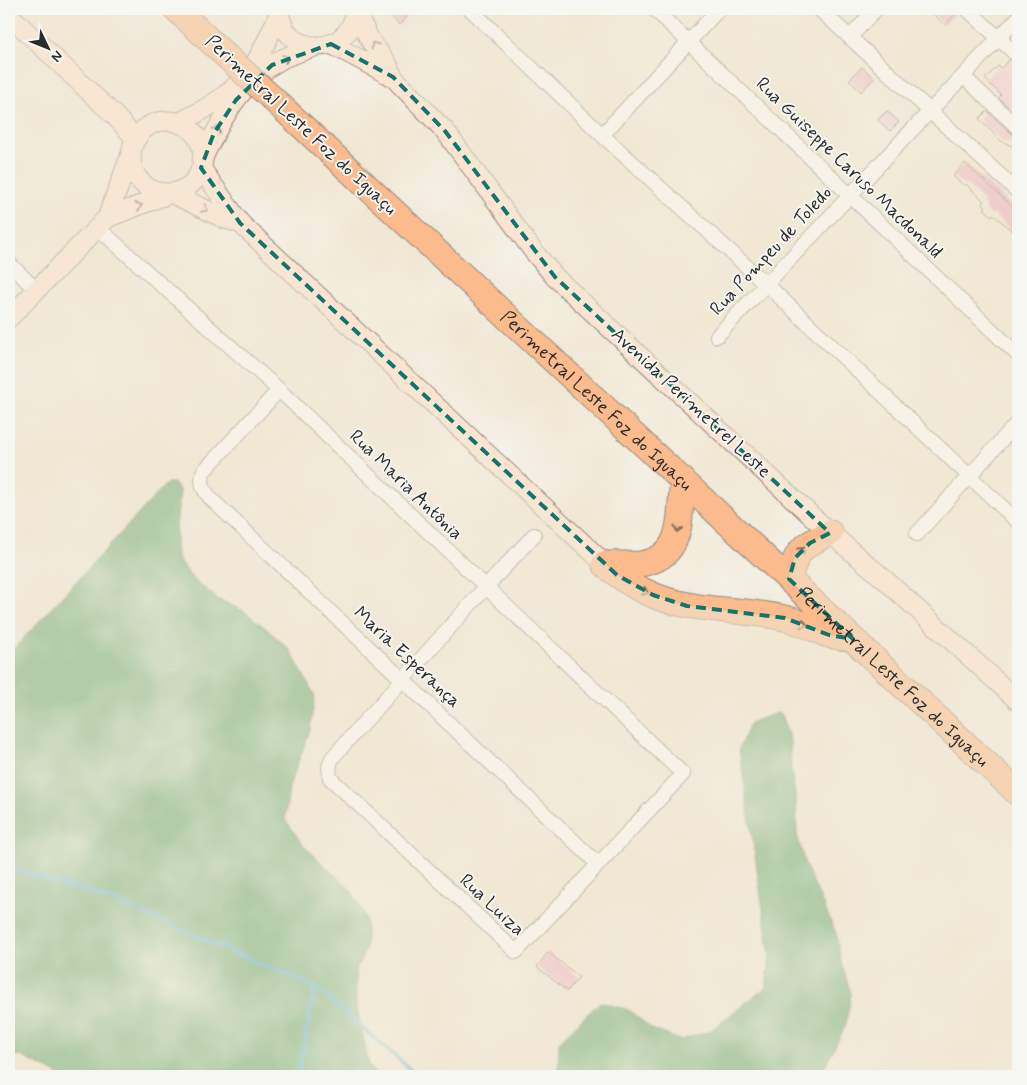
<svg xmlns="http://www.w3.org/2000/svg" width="1027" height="1085" viewBox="0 0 1027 1085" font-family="Mynerve,sans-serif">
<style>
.forest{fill:#68ac72;stroke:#4a6c4e}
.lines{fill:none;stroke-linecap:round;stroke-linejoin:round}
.stream{stroke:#51b1d0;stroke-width:4}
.building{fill:#edaec1}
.street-casing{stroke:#8e8a80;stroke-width:16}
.secondary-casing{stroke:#8e8a80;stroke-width:21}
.highway-casing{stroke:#8e8a80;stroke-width:27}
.street{stroke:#fff;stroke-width:14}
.secondary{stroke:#fde4d1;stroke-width:19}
.highway{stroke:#fbbb8c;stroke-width:25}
.highway-bridge-casing{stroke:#8e8a80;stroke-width:27;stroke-linecap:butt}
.highway-bridge{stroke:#fbbb8c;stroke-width:25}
.oneway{stroke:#94887e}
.oneway2{stroke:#896c57}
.marked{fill:none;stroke:#0f766e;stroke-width:4;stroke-dasharray:10 6;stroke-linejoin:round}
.labels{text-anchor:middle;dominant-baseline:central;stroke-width:4;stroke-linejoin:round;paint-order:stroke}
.street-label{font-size:19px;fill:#2b2b2b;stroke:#f6f6f2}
</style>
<rect width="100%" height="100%" fill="#f6f6f2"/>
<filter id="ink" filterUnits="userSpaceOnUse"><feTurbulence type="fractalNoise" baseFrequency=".02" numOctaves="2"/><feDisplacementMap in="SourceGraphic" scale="10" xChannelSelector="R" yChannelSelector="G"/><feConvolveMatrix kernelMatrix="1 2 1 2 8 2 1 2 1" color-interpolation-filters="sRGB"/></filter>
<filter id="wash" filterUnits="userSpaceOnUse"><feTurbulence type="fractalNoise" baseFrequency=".0096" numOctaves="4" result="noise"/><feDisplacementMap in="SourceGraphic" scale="20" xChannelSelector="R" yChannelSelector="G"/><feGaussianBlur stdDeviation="1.12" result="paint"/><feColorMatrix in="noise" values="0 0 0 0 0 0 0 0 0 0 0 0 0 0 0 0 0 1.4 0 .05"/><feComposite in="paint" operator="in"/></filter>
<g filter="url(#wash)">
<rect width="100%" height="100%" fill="#f1e8d4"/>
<g class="forest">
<polygon points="167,483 174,483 180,491 176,528 177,558 195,581 218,599 244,611 267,629 290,650 315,696 310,730 289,787 285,819 304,846 350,889 366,918 366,948 356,970 356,1003 369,1064 376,1076 61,1076 23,1057 9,1054 9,654"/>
<polygon points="780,712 790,740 791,769 796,800 797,834 805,864 836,933 841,962 851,994 846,1025 820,1076 558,1076 559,1042 600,1002 629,1010 652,1029 680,1040 710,1031 766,987 770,957 739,748 751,722"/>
</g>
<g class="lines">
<g class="stream">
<polyline points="9,868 112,900 315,987 418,1076"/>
<polyline points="298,1076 315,987"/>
</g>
</g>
<g id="blocks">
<g class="building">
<polygon points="384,9 414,9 399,25"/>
<polygon points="928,9 958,9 959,10 945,25"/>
<polygon points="1009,60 1018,65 1018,116 999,98 1001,95 985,79 998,66 1001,68"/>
<polygon points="862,67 874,78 861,92 849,80"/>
<polygon points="887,111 899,122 890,131 878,120"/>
<polygon points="987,111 1012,134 1018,137 1018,149 1001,141 979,119"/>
<polygon points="965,163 1013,207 1018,201 1018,224 1012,231 993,214 992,216 984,209 986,207 982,203 984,201 966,184 964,186 953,176"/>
<polygon points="548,952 579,977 567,991 537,967"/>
</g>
</g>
</g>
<g filter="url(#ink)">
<use href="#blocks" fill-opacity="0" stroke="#8e8a80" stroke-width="1"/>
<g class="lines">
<defs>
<g id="street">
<polyline points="470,9 602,135 766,284 1018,522"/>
<polyline points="654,9 1018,355"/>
<polyline points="819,9 1018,192"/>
<polyline points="967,9 1018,56"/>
<polyline points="850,37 876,9"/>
<polyline points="963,76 1018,128"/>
<polyline points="602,135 719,9"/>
<polyline points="98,228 279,390 683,774 516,952 330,778 329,767 332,758 486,587 534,535"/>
<polyline points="9,263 36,290"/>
<polyline points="717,336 1018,18"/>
<path d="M 279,390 L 203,472 C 200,485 204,490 211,499 L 598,864"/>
<polyline points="917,534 1018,422"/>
</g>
<g id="secondary">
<path d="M 279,9 C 282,59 353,58 355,9"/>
<polyline points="356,9 355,11 370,40 387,63 393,77 445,131 534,252 555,277 830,533 883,578 1018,701"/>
<polyline points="9,15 113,114 136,139"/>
<polyline points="331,44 393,77"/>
<circle cx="167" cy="157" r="36"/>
<path d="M 178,123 C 207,109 240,90 257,60 C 265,46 272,30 279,14"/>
<path d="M 202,160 C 220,121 242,80 282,59 C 292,54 303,51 314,47"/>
<polyline points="201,168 240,223 605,564"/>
<polyline points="107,218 171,193 225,219 240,223"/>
<polyline points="9,318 107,218 131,154"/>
</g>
<g id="highway">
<polyline points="176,9 225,55"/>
<path id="s1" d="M 274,100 L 1018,793"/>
<path d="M 605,564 C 662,617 717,604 785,618 C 801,622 814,629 828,635 C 834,637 841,637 847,638"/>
<path d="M 605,564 C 617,563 629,565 640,564 C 687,557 678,514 683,480"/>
<path d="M 789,579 C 797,549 802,546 830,533"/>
</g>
</defs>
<use href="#street" class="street-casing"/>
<use href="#secondary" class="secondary-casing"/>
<use href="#highway" class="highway-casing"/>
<use href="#street" class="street"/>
<use href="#secondary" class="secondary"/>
<use href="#highway" class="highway"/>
<defs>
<polyline id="highway-bridge" points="225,55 274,100"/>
</defs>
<use href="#highway-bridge" class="highway-bridge-casing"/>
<use href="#highway-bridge" class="highway-bridge"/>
</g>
<defs><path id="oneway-chevron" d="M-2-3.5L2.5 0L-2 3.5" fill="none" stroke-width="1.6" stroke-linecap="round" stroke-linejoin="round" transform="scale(1.25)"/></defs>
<g class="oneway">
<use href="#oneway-chevron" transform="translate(374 45) rotate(-125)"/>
<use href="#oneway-chevron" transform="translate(286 58) rotate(-24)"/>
<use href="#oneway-chevron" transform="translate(217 129) rotate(-61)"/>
<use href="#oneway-chevron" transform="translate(139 206) rotate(-22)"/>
<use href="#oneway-chevron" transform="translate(205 209) rotate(26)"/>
</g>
<g class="oneway2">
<use href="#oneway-chevron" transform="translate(678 529) rotate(105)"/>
<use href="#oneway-chevron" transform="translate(802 550) rotate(-45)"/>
<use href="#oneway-chevron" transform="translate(645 592) rotate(26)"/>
<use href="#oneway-chevron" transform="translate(804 624) rotate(19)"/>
</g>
</g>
<path d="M0 0H1027V1085H0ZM 331,44 L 393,77 L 445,131 L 555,277 L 830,533 L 810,543 L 795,558 L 789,579 L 853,639 L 829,635 L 785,618 L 687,606 L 653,595 L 617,575 L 240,223 L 201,168 L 214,133 L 236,100 L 272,65 Z" fill="#f1e8d4" fill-opacity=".55" fill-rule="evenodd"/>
<path class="marked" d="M 331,44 L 393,77 L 445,131 L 555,277 L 830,533 L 810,543 L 795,558 L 789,579 L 853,639 L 829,635 L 785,618 L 687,606 L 653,595 L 617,575 L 240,223 L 201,168 L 214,133 L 236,100 L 272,65 Z"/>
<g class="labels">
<g class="street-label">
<text transform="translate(301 125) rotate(43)">Perimetral Leste Foz do Iguaçu</text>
<text transform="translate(849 168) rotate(44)">Rua Guiseppe Caruso Macdonald</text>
<text transform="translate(771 251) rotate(-47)">Rua Pompeu de Toledo</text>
<text stroke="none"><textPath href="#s1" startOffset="441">Perimetral Leste Foz do Iguaçu</textPath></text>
<text transform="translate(691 403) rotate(43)">Avenida Perimetrel Leste</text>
<text transform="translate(406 485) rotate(44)">Rua Maria Antônia</text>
<text transform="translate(407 657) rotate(43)">Maria Esperança</text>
<text stroke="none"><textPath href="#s1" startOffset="846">Perimetral Leste Foz do Iguaçu</textPath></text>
<text transform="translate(492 905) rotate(43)">Rua Luiza</text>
</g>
</g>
<rect width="1027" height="1085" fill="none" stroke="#f6f6f2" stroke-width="30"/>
<g transform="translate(48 48) rotate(133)" stroke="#f6f6f2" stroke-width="4" paint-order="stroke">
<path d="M0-4L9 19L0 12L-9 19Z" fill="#2b2b2b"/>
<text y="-8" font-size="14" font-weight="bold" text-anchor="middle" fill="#2b2b2b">N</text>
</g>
</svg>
